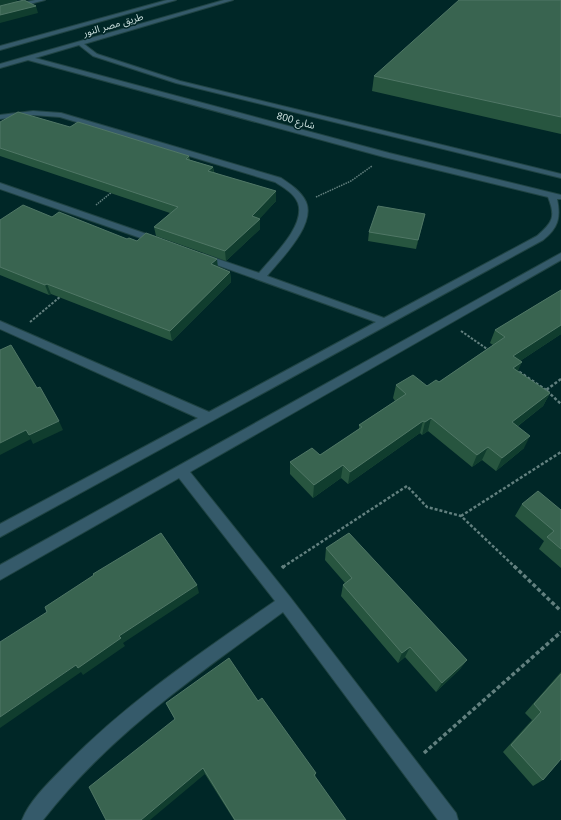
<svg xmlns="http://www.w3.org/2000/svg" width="561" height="820" viewBox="0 0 561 820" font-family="'Noto Sans','Noto Sans Arabic',sans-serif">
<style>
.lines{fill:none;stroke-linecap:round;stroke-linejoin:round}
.minor-casing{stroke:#204444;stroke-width:2}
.path-far3{stroke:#62807f;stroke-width:1.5;stroke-dasharray:1.5 1;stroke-linecap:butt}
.path-far2{stroke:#62807f;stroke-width:2;stroke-dasharray:2.5 1.5;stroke-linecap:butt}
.path-far1{stroke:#62807f;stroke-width:2.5;stroke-dasharray:3 2;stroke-linecap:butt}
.path{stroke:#62807f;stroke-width:3.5;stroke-dasharray:4 2.5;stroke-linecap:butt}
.minor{fill:#355a6a;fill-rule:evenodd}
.wall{fill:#27553f}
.shaded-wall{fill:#103d2e}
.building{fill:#396450;stroke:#507766}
.labels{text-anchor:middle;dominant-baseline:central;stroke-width:3;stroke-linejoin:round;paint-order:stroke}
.far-street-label{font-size:10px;fill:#cbdfde;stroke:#002727}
</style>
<rect width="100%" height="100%" fill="#002727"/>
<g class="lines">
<defs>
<g id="minor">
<polygon points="35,0 45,0 0,12 0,8"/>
<polygon points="167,0 176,0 0,50 0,46"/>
<path d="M 224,0 L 233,0 L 84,44 L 97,54 L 180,81 L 561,174 L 561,178 L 176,83 L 93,56 L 79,45 L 35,58 L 389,153 L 561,195 L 561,199 L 557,199 C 561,218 558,228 543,240 L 0,537 L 0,524 L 198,418 L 0,329 L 0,321 L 209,412 L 376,322 L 200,259 L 200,255 L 203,254 L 259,273 C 272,257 306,226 298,203 C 294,193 283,187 275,182 L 60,117 L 33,115 L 0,119 L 0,115 L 33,111 L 61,113 L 281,178 C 290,184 301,191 306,202 C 316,225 280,260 267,276 L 384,318 L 537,236 C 553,222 556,217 548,197 L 384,157 L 28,60 L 0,68 L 0,64 Z"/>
<polygon points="0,183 161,239 163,241 161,243 155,243 0,189"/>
<path d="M 561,253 L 561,260 L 190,472 L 290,597 L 456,813 L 458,820 L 438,820 L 283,612 C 196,676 110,734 43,820 L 22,820 C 29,802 47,784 61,770 C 124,704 200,653 275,601 L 179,478 L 0,580 L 0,565 Z"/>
</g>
</defs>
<use href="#minor" class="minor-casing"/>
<g class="path-far3">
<polyline points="316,197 351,181 372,166"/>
<polyline points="96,205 112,192"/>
</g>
<g class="path-far2">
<polyline points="30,322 61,296"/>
<polyline points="461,331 490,351"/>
</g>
<g class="path-far1">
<polyline points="515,369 546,390"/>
<polyline points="561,379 546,390 561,404"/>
<polyline points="461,516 561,452"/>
<polyline points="283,567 407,486 427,507 461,516 515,567"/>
</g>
<g class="path">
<polyline points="514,566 561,611"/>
<polyline points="282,568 284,566"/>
<polyline points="424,753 561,632"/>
</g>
<use href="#minor" class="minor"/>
</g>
<g class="wall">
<polygon points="561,0 561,134 372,91 374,76"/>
<polygon points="0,122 70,127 189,156 190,160 213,167 214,172 276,201 259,219 260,219 260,229 226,261 156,236 154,227 170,213 0,156"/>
<polygon points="425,214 416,249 368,241 369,232"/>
<polygon points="52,217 127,239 137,241 218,267 230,272 231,282 172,341 51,294 49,295 0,275 0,220"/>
<polygon points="561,290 561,334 520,361 518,371 550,393 543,406 518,426 524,448 496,471 482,460 472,467 428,431 422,435 420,433 348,484 341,478 313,498 290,474 290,462 320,455 359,429 359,425 395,401 393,398 396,385 427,386 439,382 493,345 490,343 495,330"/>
<polygon points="522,504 561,510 561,568 539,549 544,541 515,516"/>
<polygon points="326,548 467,660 460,669 436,692 405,657 398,663 341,596 343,585 345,583 325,560"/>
<polygon points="561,672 561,759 543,780 533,786 503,752 532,720 525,713"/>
<polygon points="258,701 316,773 315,777 346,820 234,820 205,774 166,703"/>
</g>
<g class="shaded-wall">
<polygon points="0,0 17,0 18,2 0,6"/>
<polygon points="36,6 38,13 0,23 0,15"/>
<polygon points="213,167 214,176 208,171"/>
<polygon points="276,191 276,201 254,225 260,219 260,229 226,261 225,251 252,216"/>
<polygon points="425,214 423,223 416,249 418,240"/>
<polygon points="217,259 218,268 211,264"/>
<polygon points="230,272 231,282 172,341 170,331"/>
<polygon points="47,284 51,294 49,295 45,285"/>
<polygon points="561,325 561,334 508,369 513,356"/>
<polygon points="522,362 516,375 513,368"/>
<polygon points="550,393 543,406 506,435 512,422"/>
<polygon points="431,418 428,431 422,435 425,422"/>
<polygon points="59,421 63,430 33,444 29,435"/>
<polygon points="423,421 420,433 348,484 350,472"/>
<polygon points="26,430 31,439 0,455 0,443"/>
<polygon points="530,436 524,448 496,471 502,458"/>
<polygon points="488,447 482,460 472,467 477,455"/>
<polygon points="343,465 341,478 313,498 314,485"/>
<polygon points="197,585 199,593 123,643 125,646 83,675 81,672 0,728 0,717 119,636"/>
<polygon points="410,647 405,657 398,663 402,653"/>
<polygon points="467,660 460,669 436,692 442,683"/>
<polygon points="203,768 205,774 150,820 141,820"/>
</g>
<g class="building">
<polygon points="24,0 36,6 0,15 0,6"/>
<polygon points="459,0 561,0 561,117 374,76"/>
<polygon points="18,112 70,127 78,122 189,156 186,159 213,167 208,171 276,191 252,216 260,219 225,251 154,227 178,207 0,148 0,122"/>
<polygon points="23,205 52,217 59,212 127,239 129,238 137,241 146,233 217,259 211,264 230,272 170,331 47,284 45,285 0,267 0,220"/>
<polygon points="378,206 425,214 418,240 369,232"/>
<polygon points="561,290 561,325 513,356 522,362 513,368 550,393 512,422 530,436 502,458 488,447 477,455 431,418 425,422 423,421 350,472 343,465 314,485 290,462 312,448 320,455 362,427 359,425 406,394 396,385 413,375 427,386 436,380 439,382 505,337 495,330"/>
<polygon points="11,345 37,388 40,387 59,421 29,435 26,430 0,443 0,350"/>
<polygon points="538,491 561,510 561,549 547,537 554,531 522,504"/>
<polygon points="161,533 197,585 119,636 121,638 78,668 76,665 0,717 0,642 47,612 45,607 94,575 93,574"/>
<polygon points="349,533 467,660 442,683 410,647 402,653 343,585 352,578 326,548"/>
<polygon points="229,658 258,701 262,698 316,773 314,775 346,820 235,820 203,768 141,820 106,820 89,787 175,719 166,703"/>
<polygon points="561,674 561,759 543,780 511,745 541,712 534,704"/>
</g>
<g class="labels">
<g class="far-street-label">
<text transform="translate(113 24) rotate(-16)">طريق مصر النور</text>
<text transform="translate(296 120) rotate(15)">شارع 800</text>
</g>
</g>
</svg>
